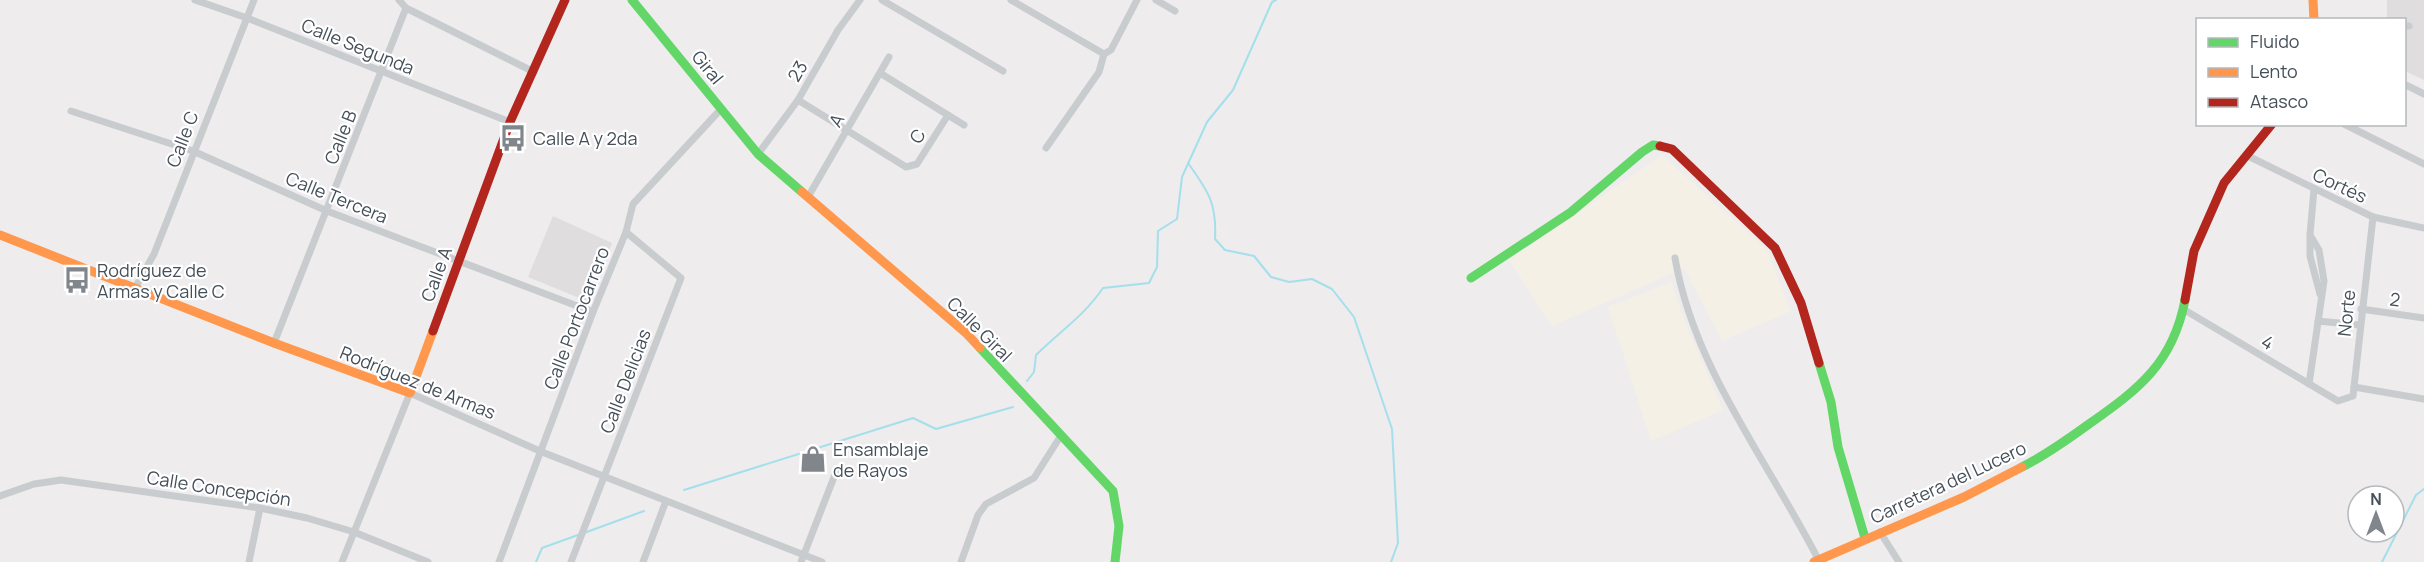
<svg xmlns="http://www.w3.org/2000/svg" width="2424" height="562" viewBox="0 0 2424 562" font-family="Manrope,sans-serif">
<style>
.commercial{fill:#f5f0e6}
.education{fill:#e0ddde}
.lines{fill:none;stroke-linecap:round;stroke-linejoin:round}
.stream{stroke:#a4dfec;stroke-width:2}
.street{stroke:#c9ccce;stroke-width:7}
.fast{stroke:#63d668;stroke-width:9}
.slow{stroke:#ff974d;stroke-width:9}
.jam{stroke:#b3261e;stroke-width:9}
.labels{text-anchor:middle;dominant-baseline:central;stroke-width:4.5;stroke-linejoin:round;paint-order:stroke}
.street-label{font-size:18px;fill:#444f59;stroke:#fff}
.poi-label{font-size:18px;fill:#444f59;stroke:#fff;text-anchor:start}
</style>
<rect width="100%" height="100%" fill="#eeecec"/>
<g class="commercial">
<polygon points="1662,155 1767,250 1791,311 1722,341 1684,268 1552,326 1509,260"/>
<polygon points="1671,282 1685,322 1723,410 1651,441 1608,307"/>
</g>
<g class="education">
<polygon points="2387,0 2424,0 2424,80 2405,71 2404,20 2387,19"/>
<polygon points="553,216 612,243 589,302 528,277"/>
</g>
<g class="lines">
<g class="stream">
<path d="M 1188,163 C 1208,191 1217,203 1215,239 L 1225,250 L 1254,256 L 1271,277 L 1289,282 L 1312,279 L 1332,289 L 1354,317 L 1392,429 L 1398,543 L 1391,562"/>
<path d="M 1027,381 L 1034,372 L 1036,355 C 1059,332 1084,316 1103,288 L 1149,283 L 1157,267 L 1158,231 L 1177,219 L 1182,177 L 1207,122 L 1233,90 L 1272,2 L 1276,0"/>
<polyline points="684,490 913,418 936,429 1013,407"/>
<polyline points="584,533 644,511"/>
<polyline points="536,562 542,548 578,535"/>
<polyline points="2382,562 2416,495 2424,489"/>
</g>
<g class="street">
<polyline points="195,0 247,18 510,122"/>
<polyline points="399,0 406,8 534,72"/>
<polyline points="882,0 1003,71"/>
<polyline points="1011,0 1104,54 1111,50 1137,0"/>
<polyline points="1156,0 1175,11"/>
<polyline points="2404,26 2409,26"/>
<polyline points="880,73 964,125"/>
<polyline points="2404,84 2424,94"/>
<polyline points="798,100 906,167 917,164 948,115"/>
<polyline points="71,111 193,151 327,211 593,312"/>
<polyline points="2344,124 2424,164"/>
<polyline points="1046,148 1099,72 1104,54"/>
<polyline points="758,154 798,100 838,30 860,0"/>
<polyline points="2248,156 2373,217 2424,228"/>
<polyline points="808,197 889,57"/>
<polyline points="2310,237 2310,256 2320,294"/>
<path d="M 1675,258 C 1694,369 1768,461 1818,559"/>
<polyline points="135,288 154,254 254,0"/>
<polyline points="2183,309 2338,401 2353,396 2373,217"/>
<polyline points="2361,309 2424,318"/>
<polyline points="2318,321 2359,325"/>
<polyline points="274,343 406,8"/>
<polyline points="2309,384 2324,281 2319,250 2310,235 2314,189"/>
<polyline points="2354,387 2424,399"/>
<polyline points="0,496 34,484 61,480 260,508 307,518 354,532 428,562"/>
<polyline points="1880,532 1899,562"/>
<polyline points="249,562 260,508"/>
<polyline points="342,562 410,393 542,452 822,562"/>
<polyline points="499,562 593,312 626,232 633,204 721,109"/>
<polyline points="571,562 681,278 626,232"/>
<polyline points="643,562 666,501"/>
<polyline points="801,562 836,472"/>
<polyline points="961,562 978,515 986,504 1034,478 1060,437"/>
</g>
<g class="fast">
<polyline points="632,0 758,154 802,192"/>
<polyline points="1471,278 1571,212 1642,152 1653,145 1660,146"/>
<polyline points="980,348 1113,491 1119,526 1115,562"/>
<polyline points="1819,363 1831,402 1838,447 1865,538"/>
<path d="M 2022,467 C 2046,455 2067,440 2089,424 C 2139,389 2173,363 2185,300"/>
</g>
<g class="slow">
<polyline points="2313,0 2314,20"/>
<polyline points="802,192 966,333 980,348"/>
<polyline points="0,235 274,343 410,393 433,331"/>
<polyline points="1814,562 1964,497 2022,467"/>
</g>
<g class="jam">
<polyline points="1660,146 1672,149 1775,248 1801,303 1819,363"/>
<polyline points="2185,300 2194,251 2224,183 2272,124"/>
<polyline points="433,331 510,122 565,0"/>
</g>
</g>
<defs>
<symbol id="bus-bare" viewBox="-9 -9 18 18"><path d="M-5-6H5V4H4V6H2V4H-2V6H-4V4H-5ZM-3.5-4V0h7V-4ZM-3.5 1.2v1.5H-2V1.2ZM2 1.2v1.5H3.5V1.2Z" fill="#80868c" stroke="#fff" stroke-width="2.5" paint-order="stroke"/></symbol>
<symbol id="shop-bare" viewBox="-9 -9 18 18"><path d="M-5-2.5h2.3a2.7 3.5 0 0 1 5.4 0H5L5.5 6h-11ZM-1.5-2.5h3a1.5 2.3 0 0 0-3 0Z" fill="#80868c" stroke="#fff" stroke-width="2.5" paint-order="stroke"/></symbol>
</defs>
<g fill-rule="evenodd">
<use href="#bus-bare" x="494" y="119" width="38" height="38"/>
<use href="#bus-bare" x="58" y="261" width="38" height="38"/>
<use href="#shop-bare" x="794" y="440" width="38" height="38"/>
</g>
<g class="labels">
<g class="street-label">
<text transform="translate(358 46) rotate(22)">Calle Segunda</text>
<text transform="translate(708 67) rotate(51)">Giral</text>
<text transform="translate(797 71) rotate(-60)">23</text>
<text transform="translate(836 120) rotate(-60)">A</text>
<text transform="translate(917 136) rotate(-59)">C</text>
<text transform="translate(340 137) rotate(-68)">Calle B</text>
<text transform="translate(182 139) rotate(-69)">Calle C</text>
<text transform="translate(2340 185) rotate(25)">Cortés</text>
<text transform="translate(337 197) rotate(22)">Calle Tercera</text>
<text transform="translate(436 274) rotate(-70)">Calle A</text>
<text transform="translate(2395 299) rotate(8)">2</text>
<text transform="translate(2346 313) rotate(-84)">Norte</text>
<text transform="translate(576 318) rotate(-69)">Calle Portocarrero</text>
<text transform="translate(980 329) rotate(45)">Calle Giral</text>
<text transform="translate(2268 342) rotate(31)">4</text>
<text transform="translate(625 381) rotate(-69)">Calle Delicias</text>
<text transform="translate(418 382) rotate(22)">Rodríguez de Armas</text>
<text transform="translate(1948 482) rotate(-25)">Carretera del Lucero</text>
<text transform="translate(219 488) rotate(9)">Calle Concepción</text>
</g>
<g class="poi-label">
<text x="533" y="138">Calle A y 2da</text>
<text x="97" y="270">Rodríguez de<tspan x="97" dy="21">Armas y Calle C</tspan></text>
<text x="833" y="449">Ensamblaje<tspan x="833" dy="21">de Rayos</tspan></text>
</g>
</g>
<rect x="2196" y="18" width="210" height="108" fill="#ffffff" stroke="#b4b9bd" stroke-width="1.5"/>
<rect x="2208" y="38" width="30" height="9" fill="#63d668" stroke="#b4b9bd" stroke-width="1.5"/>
<text x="2250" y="48" font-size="18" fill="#444f59">Fluido</text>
<rect x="2208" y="68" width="30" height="9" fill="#ff974d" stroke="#b4b9bd" stroke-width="1.5"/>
<text x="2250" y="78" font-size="18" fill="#444f59">Lento</text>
<rect x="2208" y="98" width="30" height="9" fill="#b3261e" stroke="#b4b9bd" stroke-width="1.5"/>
<text x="2250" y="108" font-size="18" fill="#444f59">Atasco</text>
<g transform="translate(2376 514)"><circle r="28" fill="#ffffff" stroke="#b4b9bd" stroke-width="1.5"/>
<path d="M0-4.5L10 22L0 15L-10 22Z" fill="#80868c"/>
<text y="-9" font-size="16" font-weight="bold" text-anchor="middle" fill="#444f59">N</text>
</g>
</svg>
